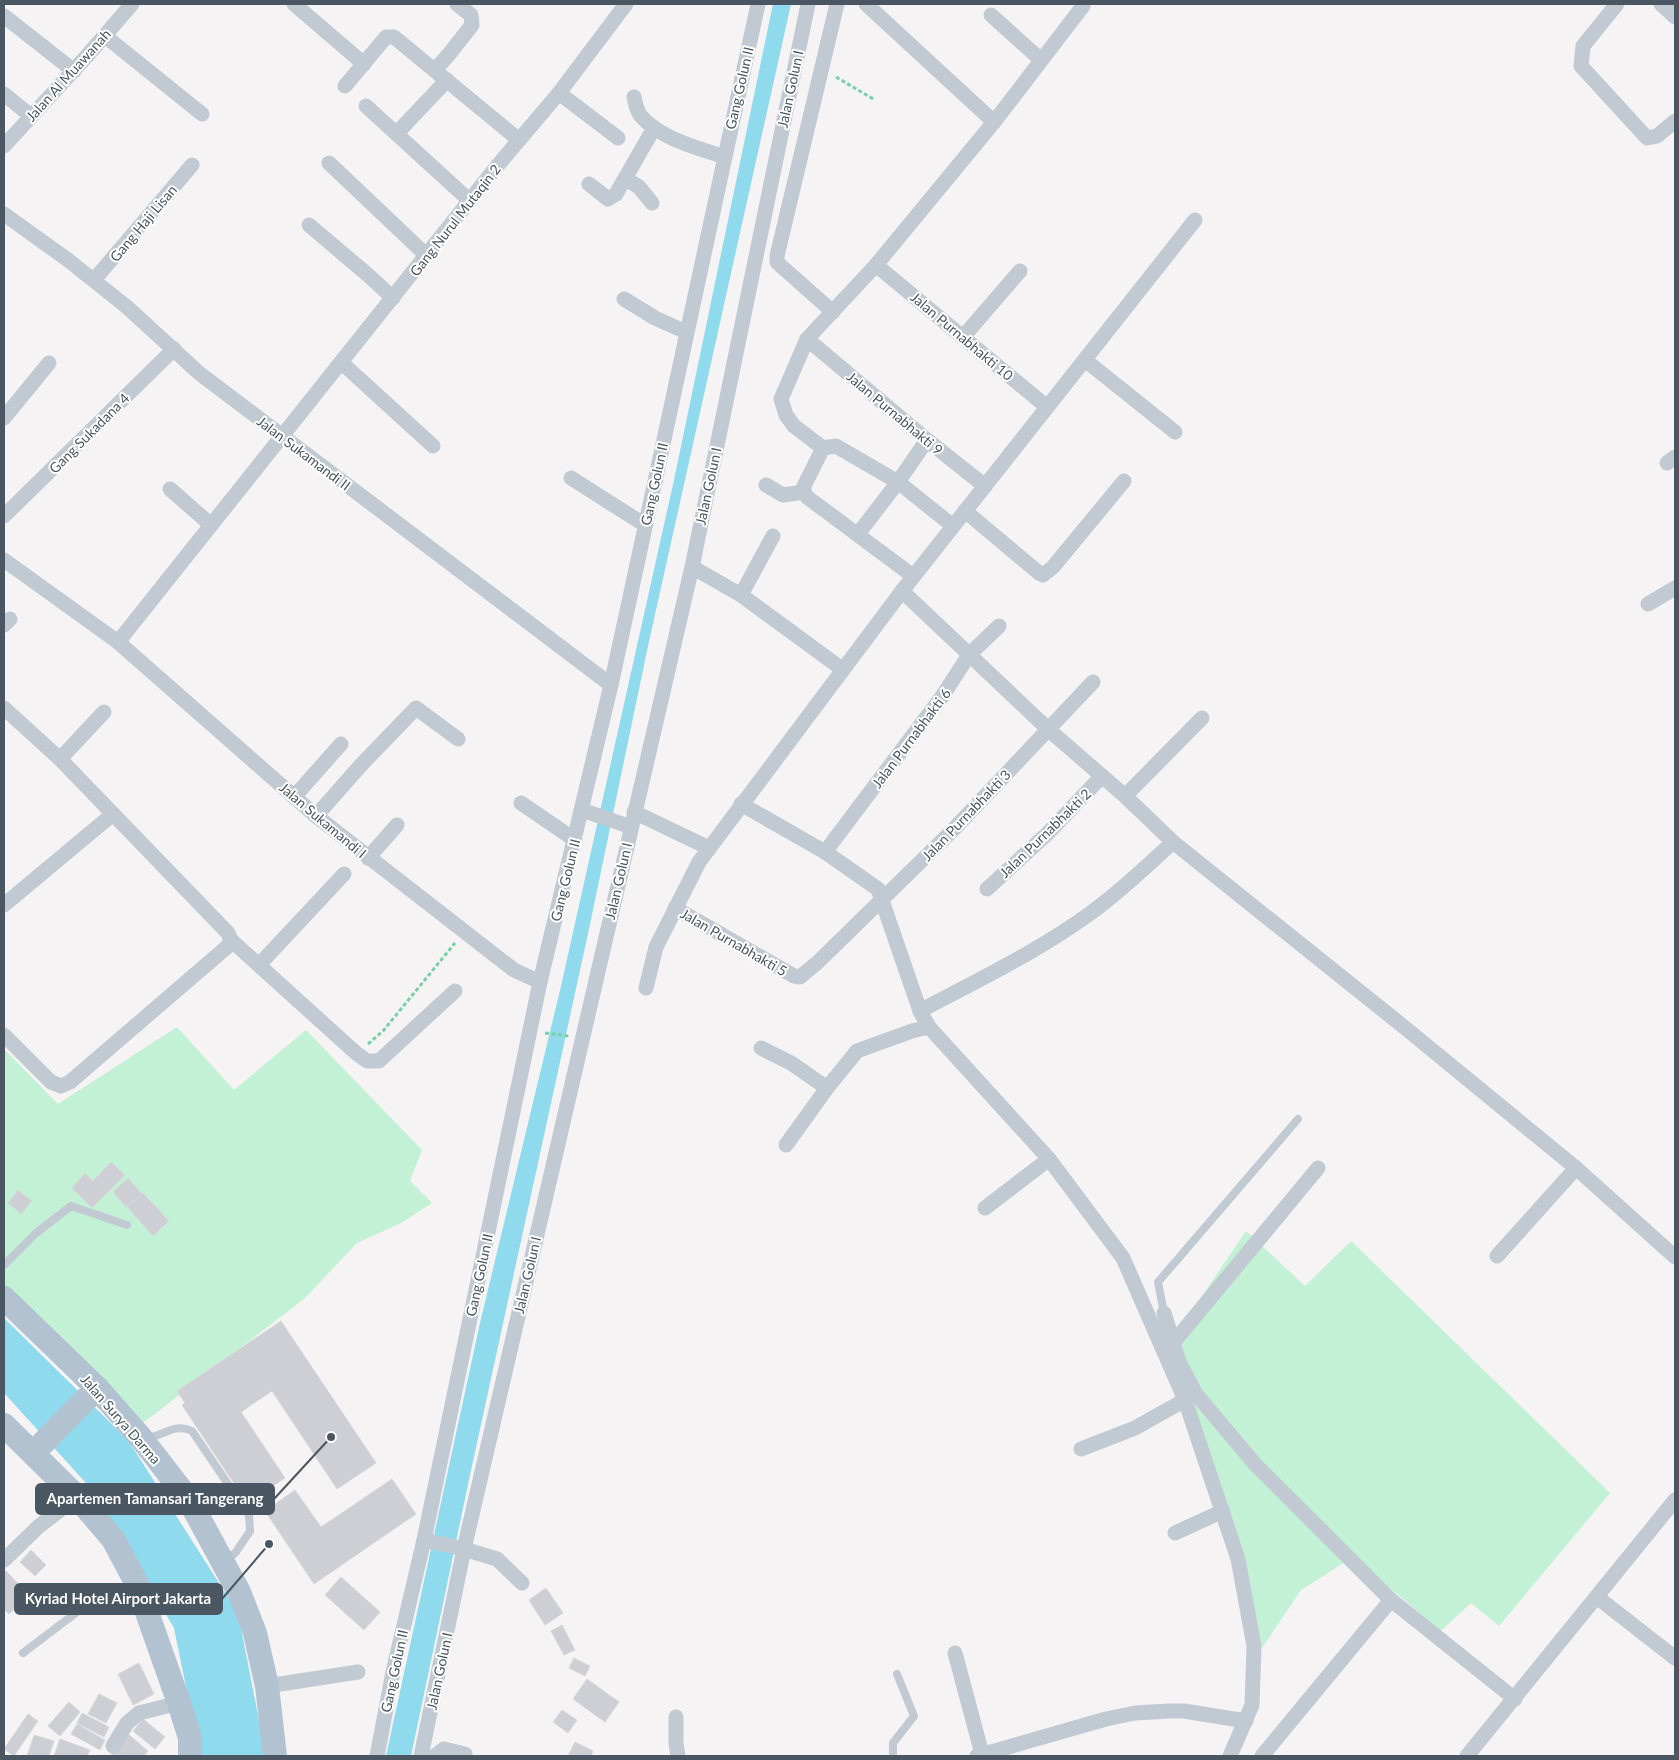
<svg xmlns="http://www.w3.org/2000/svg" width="1679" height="1760" viewBox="0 0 1679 1760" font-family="Lato,sans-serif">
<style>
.green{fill:#c3f1d5}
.water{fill:#90daee}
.building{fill:#cdcfd5;stroke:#d7d9de}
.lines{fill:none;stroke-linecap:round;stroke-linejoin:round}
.path{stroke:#7ad0a6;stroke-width:3;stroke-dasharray:4 2.5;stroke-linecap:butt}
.lane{stroke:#c1cad2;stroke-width:8}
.street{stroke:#c1cad2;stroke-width:15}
.primary{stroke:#b3c2d1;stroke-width:24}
.labels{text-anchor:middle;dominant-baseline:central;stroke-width:4;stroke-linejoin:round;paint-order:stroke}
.street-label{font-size:14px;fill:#4a5661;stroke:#fff}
.leader{fill:none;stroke:#4a5661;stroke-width:2}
.callout-dot{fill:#4a5661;stroke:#fff;stroke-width:2}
.callout{fill:#4a5661;stroke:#4a5661;stroke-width:2}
.callout-label{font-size:15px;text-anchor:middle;font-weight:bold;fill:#fff}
</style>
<rect width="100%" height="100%" fill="#f5f3f3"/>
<g class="green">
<polygon points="177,1027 234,1090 306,1030 422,1150 410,1181 432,1203 401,1223 357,1243 305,1298 134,1430 4,1305 4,1049 58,1104"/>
<polygon points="1246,1231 1305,1286 1351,1241 1610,1493 1499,1626 1471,1603 1441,1631 1353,1557 1301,1590 1262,1648 1242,1554 1164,1352"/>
</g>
<g class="water">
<polygon points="773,4 791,4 648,646 589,929 470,1475 411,1756 386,1756 480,1323 561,986 674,480"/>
<polygon points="4,1318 128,1440 238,1613 266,1756 200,1756 174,1628 96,1494 4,1393"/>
</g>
<g class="building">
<polygon points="111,1162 125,1175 92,1208 72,1188 85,1173 93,1181"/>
<polygon points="128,1178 142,1194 126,1207 113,1192"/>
<polygon points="18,1190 32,1201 21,1214 8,1203"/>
<polygon points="143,1193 169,1221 153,1236 127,1207"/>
<polygon points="281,1321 376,1463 337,1489 272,1391 241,1412 285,1478 247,1503 182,1405 185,1403 177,1391"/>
<polygon points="392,1479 416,1514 314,1584 265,1511 295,1490 321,1527"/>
<polygon points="31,1550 46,1565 35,1576 20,1562"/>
<polygon points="6,1571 29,1595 9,1614 4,1609 4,1573"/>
<polygon points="341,1577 380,1612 364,1630 325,1595"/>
<polygon points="546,1588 563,1613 545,1625 529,1600"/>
<polygon points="562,1625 575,1650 564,1655 551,1631"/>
<polygon points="574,1658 590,1666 585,1676 569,1668"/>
<polygon points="139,1663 154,1694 133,1705 118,1674"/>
<polygon points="587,1679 619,1702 605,1722 573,1699"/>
<polygon points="99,1694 117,1703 106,1723 88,1714"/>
<polygon points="69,1702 80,1712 60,1736 48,1726"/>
<polygon points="562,1710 577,1720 568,1733 553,1722"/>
<polygon points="82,1713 109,1727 104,1737 77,1723"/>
<polygon points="28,1714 38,1721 14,1756 4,1749"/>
<polygon points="143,1719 165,1737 155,1749 133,1731"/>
<polygon points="77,1724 105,1740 100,1750 71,1734"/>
<polygon points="128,1734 148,1751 144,1756 111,1755"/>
<polygon points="34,1735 54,1741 49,1756 27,1756"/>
<polygon points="60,1739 90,1750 87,1756 54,1756"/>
<polygon points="575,1742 593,1751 591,1756 568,1756"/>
</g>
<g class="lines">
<g class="path">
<polyline points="836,77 875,100"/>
<polyline points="545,1033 569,1036"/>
<polyline points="368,1044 383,1031 455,943"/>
</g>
<g class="lane">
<polyline points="4,1265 35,1234 71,1206 127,1225"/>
<polyline points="1164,1313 1158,1282 1298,1119"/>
<path d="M 145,1438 C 164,1437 173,1422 192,1431 L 249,1515 L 250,1531 L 236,1552 L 226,1561"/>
<polyline points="23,1653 98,1596 115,1590 135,1585"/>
<polyline points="893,1756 893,1743 914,1716 897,1674"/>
</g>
<g class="street">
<polyline points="294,4 364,64"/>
<polyline points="866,4 994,122"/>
<polyline points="1617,4 1583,46 1581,66 1647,138 1657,136 1675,121"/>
<polyline points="1661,4 1675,17"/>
<polyline points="991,15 1041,60"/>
<polyline points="4,16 74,71"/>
<polyline points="105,36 202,114"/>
<polyline points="435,70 450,53 472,25 471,15 457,4"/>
<polyline points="345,86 386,37 394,37 519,140"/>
<polyline points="559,93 618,138"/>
<polyline points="4,94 31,116"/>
<path d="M 634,97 C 635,102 637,110 640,115 C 660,139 696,147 724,157"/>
<polyline points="366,106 470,201"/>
<polyline points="397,133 447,80"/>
<polyline points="4,146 86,57 132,4"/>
<polyline points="329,163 427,256"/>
<polyline points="626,179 639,187 652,203"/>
<polyline points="589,184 608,199 616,194 654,128"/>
<polyline points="4,214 68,260 127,307 199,373 611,685"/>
<polyline points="309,225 368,275 393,298"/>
<polyline points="876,265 1047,407"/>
<polyline points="94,280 192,165"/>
<polyline points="624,299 655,318 686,332"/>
<polyline points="833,312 781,266 777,262 777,256 837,4"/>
<polyline points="963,337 1020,271"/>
<polyline points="807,339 927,440 985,486"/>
<polyline points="1085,360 1175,432"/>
<polyline points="342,363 433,446"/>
<polyline points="4,418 49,363"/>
<polyline points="823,448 804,486 804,492 807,497 913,576"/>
<polyline points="1667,463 1675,457"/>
<polyline points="571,478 645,525"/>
<polyline points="766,485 783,495 804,492"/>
<polyline points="170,489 211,525"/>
<polyline points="965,511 1039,573 1043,575 1053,567 1124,481"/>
<polyline points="4,516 174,349"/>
<polyline points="953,526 898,482 836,446 823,448 794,426 786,415 781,399 807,339 876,265 994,122 1083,6"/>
<polyline points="858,534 898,482 927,440"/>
<polyline points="4,560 118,642 316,816 514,970 540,982"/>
<polyline points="692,567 741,595 842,669"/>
<polyline points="902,591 1049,730 1125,796 1173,842 1404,1027 1576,1168 1675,1257"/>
<polyline points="741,595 773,536"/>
<polyline points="1648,604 1675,588"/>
<polyline points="4,625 10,619"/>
<polyline points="118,642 498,165 559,93 626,4"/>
<polyline points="4,708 60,759 228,933 231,940 356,1053 367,1061 379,1061 455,991"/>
<polyline points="60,759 104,712"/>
<polyline points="1125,796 1202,718"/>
<polyline points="294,797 341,744"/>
<polyline points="521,803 575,840"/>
<polyline points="741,804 825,852 878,889 920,1011 929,1027 1049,1159 1123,1258 1185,1400 1238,1559 1254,1646 1252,1705 1230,1756"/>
<polyline points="582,810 631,827"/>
<polyline points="634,812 709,848"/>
<polyline points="316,816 361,765 416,708 458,739"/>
<polyline points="825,852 941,698 969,655 999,626"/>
<polyline points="368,858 397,825"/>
<polyline points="987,889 1047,834 1102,776"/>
<polyline points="4,905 113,814"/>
<polyline points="675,908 794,976 800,977 818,962 954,829 1093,682"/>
<polyline points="259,965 344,874"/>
<polyline points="646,988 656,947 699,862 902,591 1195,220"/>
<path d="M 920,1011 C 978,980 1039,951 1092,912 C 1121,891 1147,866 1173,842"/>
<polyline points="4,1035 51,1082 61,1086 70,1082 227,947 231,940"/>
<polyline points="761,1048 791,1063 827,1088"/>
<polyline points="786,1145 827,1088 857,1051 912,1031 929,1027"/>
<polyline points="985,1208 1049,1159"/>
<polyline points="1497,1256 1576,1168"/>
<polyline points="1164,1313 1179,1362 1196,1394 1254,1463 1391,1600 1515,1699"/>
<polyline points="1173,1343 1318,1168"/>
<polyline points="1081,1449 1135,1428 1185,1400"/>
<polyline points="1175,1533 1223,1511"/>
<polyline points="424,1540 464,1549 497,1559 522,1583"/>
<polyline points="4,1560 38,1527 77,1497"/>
<polyline points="1597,1597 1675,1658"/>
<polyline points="955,1653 982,1754"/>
<polyline points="267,1686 358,1672"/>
<polyline points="676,1717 676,1743 678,1756"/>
<polyline points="113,1746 127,1723 139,1713 179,1703"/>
<polyline points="377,1756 393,1672 424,1540 540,982 611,685 758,4"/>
<polyline points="421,1756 464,1549 692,567 808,4"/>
<polyline points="435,1756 444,1749 465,1754"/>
<polyline points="977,1756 1106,1719 1135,1713 1169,1711 1184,1711 1246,1721"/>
<polyline points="1262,1756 1391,1600"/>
<polyline points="1467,1756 1675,1500"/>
</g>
<g class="primary">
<polyline points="4,1298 97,1388 141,1438 189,1500 239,1592 255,1633 267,1686 275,1756"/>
<polyline points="4,1425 77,1497 113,1539 137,1584 179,1703 190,1738 190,1756"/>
<polyline points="43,1443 97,1388"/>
</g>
</g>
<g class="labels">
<g class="street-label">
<text transform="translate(68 75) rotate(-48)">Jalan Al Muawanah</text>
<text transform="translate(739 88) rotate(-77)">Gang Golun II</text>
<text transform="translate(790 89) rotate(-78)">Jalan Golun I</text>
<text transform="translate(455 220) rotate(-52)">Gang Nurul Mutaqin 2</text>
<text transform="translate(143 223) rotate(-50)">Gang Haji Lisan</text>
<text transform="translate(962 336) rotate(40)">Jalan Purnabhakti 10</text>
<text transform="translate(895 413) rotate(40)">Jalan Purnabhakti 9</text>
<text transform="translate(89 433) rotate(-45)">Gang Sukadana 4</text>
<text transform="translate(304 453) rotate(37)">Jalan Sukamandi II</text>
<text transform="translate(654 484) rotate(-78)">Gang Golun II</text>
<text transform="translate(708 486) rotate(-78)">Jalan Golun I</text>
<text transform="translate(911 738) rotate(-53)">Jalan Purnabhakti 6</text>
<text transform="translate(966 815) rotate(-46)">Jalan Purnabhakti 3</text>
<text transform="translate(323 820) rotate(40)">Jalan Sukamandi I</text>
<text transform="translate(1045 833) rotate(-44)">Jalan Purnabhakti 2</text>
<text transform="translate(565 880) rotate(-76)">Gang Golun II</text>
<text transform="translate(618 881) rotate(-77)">Jalan Golun I</text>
<text transform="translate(734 942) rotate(30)">Jalan Purnabhakti 5</text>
<text transform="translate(479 1275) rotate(-78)">Gang Golun II</text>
<text transform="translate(527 1275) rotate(-77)">Jalan Golun I</text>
<text transform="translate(121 1419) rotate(49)">Jalan Surya Darma</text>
<text transform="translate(394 1671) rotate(-78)">Gang Golun II</text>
<text transform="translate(439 1671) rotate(-78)">Jalan Golun I</text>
</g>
</g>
<path class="leader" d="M331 1437L274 1499M269 1544L222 1599"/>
<g class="callout-dot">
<circle cx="331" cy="1437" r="5"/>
<circle cx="269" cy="1544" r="5"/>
</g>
<g class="callout">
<rect x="36" y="1484" width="238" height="30" rx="5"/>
<rect x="15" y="1584" width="207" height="30" rx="5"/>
</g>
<g class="callout-label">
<text x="155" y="1504">Apartemen Tamansari Tangerang</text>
<text x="118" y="1604">Kyriad Hotel Airport Jakarta</text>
</g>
<rect width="1679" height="1760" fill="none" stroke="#4a5661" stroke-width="10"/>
</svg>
